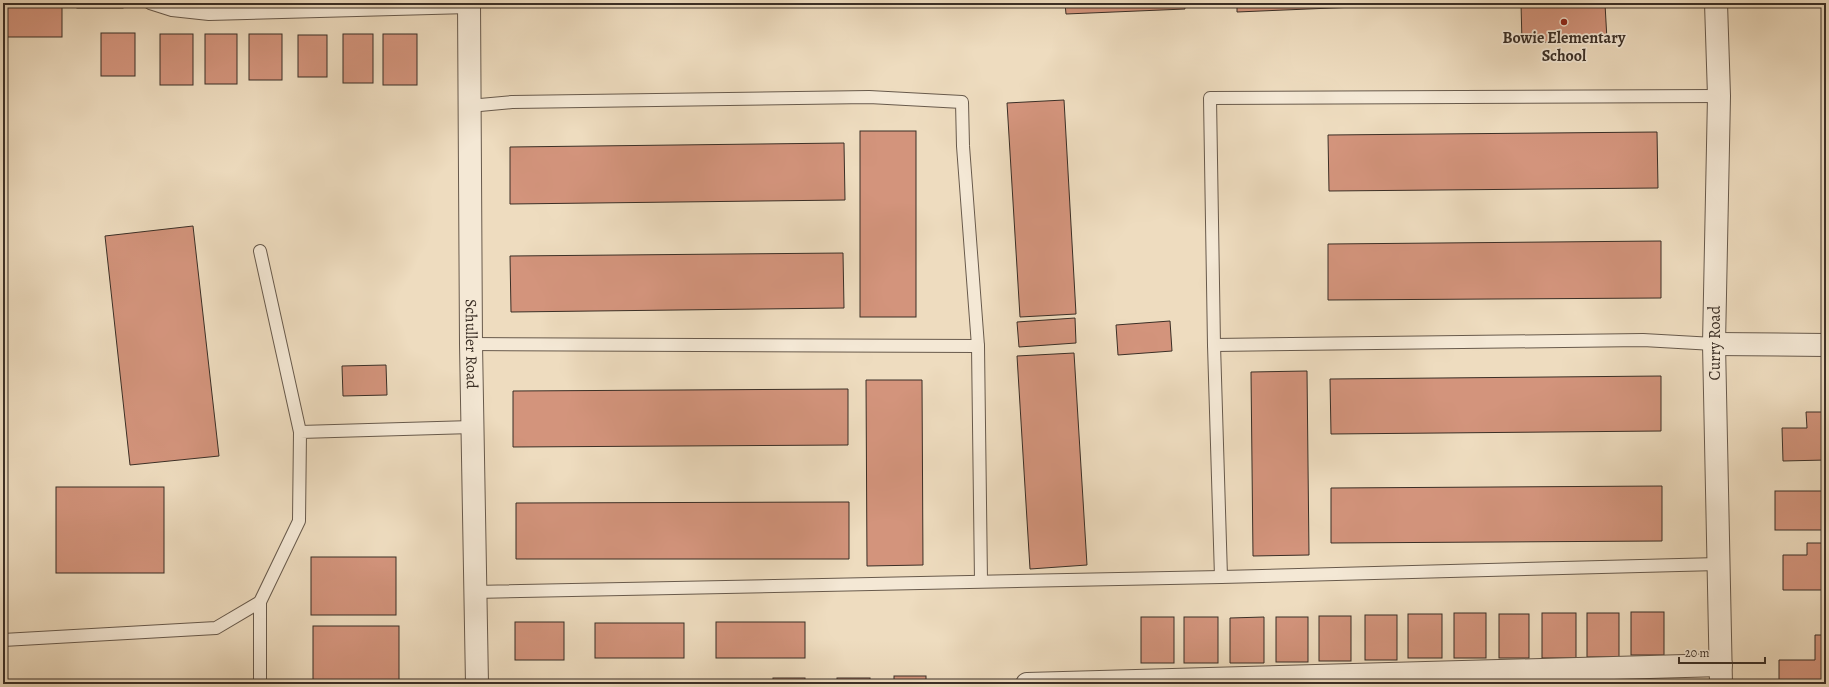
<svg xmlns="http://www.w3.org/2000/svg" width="1829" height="687" viewBox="0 0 1829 687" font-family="Alegreya,serif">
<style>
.building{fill:#d3947c;stroke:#3b2f26}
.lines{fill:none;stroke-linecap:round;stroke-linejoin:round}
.lane-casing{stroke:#685a4c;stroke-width:14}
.street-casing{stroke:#685a4c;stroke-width:24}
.lane{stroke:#f4e8d5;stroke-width:12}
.street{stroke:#f4e8d5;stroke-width:22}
.poi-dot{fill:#8f2418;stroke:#f4e8d5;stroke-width:1.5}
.labels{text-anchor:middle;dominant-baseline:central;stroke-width:3.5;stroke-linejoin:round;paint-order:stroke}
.poi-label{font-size:16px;font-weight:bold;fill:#3b2f26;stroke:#f4e8d5}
.street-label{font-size:16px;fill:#3b2f26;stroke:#f4e8d5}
</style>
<rect width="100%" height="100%" fill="#eedcbf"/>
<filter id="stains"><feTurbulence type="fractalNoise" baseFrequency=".005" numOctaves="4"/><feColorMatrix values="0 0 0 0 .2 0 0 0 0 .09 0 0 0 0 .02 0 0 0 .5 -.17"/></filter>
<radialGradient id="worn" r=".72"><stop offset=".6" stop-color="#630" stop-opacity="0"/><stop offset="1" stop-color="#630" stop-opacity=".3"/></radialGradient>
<g class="building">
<rect x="3" y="3" width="59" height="34"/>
<rect x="77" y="3" width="46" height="5"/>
<polygon points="1065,3 1184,3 1185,9 1066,14"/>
<polygon points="1237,3 1355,3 1356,7 1237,12"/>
<polygon points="1407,3 1469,3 1407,6"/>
<polygon points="1521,3 1623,3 1605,4 1607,40 1522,43"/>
<rect x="101" y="33" width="34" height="43"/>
<rect x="160" y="34" width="33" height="51"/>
<rect x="205" y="34" width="32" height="50"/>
<rect x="249" y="34" width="33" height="46"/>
<rect x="343" y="34" width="30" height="49"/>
<rect x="383" y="34" width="34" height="51"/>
<rect x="298" y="35" width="29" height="42"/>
<polygon points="1064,100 1076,314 1020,317 1007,103"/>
<rect x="860" y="131" width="56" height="186"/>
<polygon points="1657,132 1658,188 1329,191 1328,135"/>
<polygon points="844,143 845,200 510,204 510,147"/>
<polygon points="193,226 219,456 130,465 105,236"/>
<polygon points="1661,241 1661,298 1328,300 1328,244"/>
<polygon points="843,253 844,308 511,312 510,256"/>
<polygon points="1075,318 1076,343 1019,347 1017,322"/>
<polygon points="1170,321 1172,351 1118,355 1116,325"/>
<polygon points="1074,353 1087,565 1030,569 1017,356"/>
<polygon points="386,365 387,395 343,396 342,366"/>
<polygon points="1307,371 1309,555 1253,556 1251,372"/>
<polygon points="1661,376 1661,431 1331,434 1330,379"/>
<polygon points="866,380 922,380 923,565 867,566"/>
<polygon points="848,389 848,445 513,447 513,391"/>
<polygon points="1806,412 1826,412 1826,460 1783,461 1782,428 1807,428"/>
<polygon points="1662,486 1662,541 1331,543 1331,488"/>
<rect x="56" y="487" width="108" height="86"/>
<rect x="1775" y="491" width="51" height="39"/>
<polygon points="849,502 849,559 516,559 516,503"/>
<polygon points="1807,543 1826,543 1826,590 1783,590 1783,555 1807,555"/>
<rect x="311" y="557" width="85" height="58"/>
<rect x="1631" y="612" width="33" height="43"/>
<rect x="1454" y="613" width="32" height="45"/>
<rect x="1542" y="613" width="34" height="45"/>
<rect x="1587" y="613" width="32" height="44"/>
<rect x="1408" y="614" width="34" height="44"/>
<rect x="1499" y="614" width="30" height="44"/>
<rect x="1365" y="615" width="32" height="45"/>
<rect x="1319" y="616" width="32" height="45"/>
<rect x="1141" y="617" width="33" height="46"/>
<rect x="1184" y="617" width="34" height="46"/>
<polygon points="1264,617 1264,663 1230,663 1230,618"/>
<rect x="1276" y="617" width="32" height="45"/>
<rect x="515" y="622" width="49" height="38"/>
<rect x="716" y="622" width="89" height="36"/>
<rect x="595" y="623" width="89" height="35"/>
<rect x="313" y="626" width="86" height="58"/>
<polygon points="1815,635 1826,635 1826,684 1779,684 1779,660 1815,660"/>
<rect x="894" y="676" width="32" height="8"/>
<rect x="773" y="678" width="32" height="6"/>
<rect x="837" y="678" width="33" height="6"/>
<rect x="531" y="681" width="33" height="3"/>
<rect x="716" y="681" width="33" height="3"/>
</g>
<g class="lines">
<defs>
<g id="lane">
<polyline points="150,3 172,10 209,14 469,7"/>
<polyline points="469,106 512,102 869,97 962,102 963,146 978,346 981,581"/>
<polyline points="260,251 300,432"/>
<polyline points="471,344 978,346"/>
<polyline points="1214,345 1643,340 1714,344"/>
<polyline points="1221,577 1214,345 1210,98 1719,96"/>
<polyline points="474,592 1221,577 1718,564"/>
<polyline points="3,640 216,628 260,602 299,521 300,432 472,427"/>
<polyline points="260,684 260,602"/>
</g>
<g id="street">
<path id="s1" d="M 469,3 L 471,344 L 477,684"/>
<polyline points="1716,3 1719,96 1714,344 1721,684"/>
<polyline points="1714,344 1826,345"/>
<polyline points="1027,684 1721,665"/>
</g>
</defs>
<use href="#lane" class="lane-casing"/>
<use href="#street" class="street-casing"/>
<use href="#lane" class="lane"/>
<use href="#street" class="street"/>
</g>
<circle class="poi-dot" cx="1564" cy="22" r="4"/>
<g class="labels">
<g class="poi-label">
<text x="1564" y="38">Bowie Elementary<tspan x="1564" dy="18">School</tspan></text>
</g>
<g class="street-label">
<text transform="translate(1715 343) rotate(-90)">Curry Road</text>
<text stroke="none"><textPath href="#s1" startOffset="341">Schuller Road</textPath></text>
</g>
</g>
<rect width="1829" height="687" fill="none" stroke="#eedcbf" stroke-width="16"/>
<rect x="4" y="4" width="1821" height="679" fill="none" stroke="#3b2f26" stroke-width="2"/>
<rect x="8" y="8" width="1813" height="671" fill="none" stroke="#3b2f26"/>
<path d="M1679 657v6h86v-6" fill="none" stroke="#3b2f26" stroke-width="2"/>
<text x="1685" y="657" font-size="12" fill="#3b2f26" stroke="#f4e8d5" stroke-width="3" paint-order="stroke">20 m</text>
<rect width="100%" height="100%" filter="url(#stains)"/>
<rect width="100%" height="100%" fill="url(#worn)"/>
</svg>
